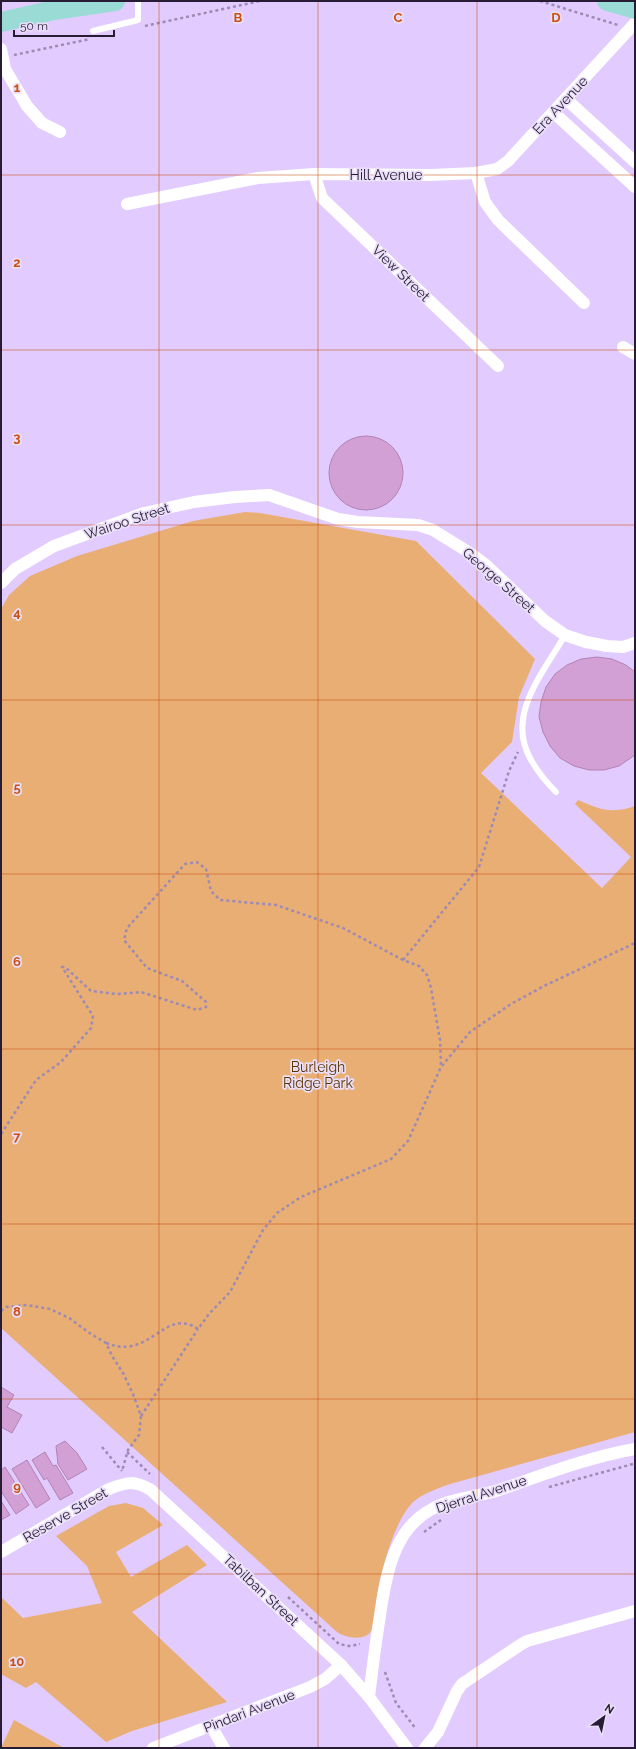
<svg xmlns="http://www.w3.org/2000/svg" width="636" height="1749" viewBox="0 0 636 1749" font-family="Raleway,sans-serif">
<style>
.green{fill:#e9ae74}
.building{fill:#d2a0d4;stroke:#b383b5}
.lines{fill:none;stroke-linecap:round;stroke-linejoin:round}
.path{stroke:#9d8bb3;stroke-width:2.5;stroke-dasharray:3 3;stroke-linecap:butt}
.lane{stroke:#fff;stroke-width:6}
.street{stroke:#fff;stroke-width:12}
.primary{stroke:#9adcd5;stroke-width:20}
.grid{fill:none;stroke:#cb5012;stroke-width:1;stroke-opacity:0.55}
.labels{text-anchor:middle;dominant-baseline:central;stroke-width:3.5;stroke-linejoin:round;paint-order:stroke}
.street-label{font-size:14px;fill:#271c33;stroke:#e9def8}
.park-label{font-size:14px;fill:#5b3300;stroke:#e9def8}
.grid-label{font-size:13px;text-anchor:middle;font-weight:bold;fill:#cb5012;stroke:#e9def8;stroke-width:3.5;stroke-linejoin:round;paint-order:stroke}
</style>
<rect width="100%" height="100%" fill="#e2cbfe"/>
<g class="green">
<path d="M 245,512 L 260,513 L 416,541 L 535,659 L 519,697 L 512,742 L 481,773 L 602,888 L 631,857 L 575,804 L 578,800 C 601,810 611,814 635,806 L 635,1432 L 450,1484 C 439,1488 427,1492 417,1499 C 396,1513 381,1571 377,1596 C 375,1606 376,1620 372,1629 C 367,1642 346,1638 337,1632 L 1,1328 L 1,609 L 9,595 L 30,576 L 77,556 L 193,521 Z"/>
<polygon points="126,1503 143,1508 163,1525 116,1552 131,1577 187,1545 207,1565 132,1612 227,1702 132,1731 106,1742 36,1682 26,1688 1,1674 1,1597 23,1618 102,1603 87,1566 56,1536 109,1506"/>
<polygon points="14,1720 64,1748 1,1748"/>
</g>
<g class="building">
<circle cx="366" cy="473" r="37"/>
<polygon points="597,657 612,659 626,665 635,672 635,755 619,766 604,770 589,770 574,766 560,758 550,746 543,732 539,717 541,702 546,687 555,674 567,665 581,659"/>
<polygon points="1,1387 14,1395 7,1407 22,1415 12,1433 1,1427"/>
<polygon points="65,1441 77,1453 87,1469 68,1480 58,1464 56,1446"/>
<polygon points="45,1452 53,1466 56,1465 73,1493 60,1500 47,1478 44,1480 32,1460"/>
<polygon points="27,1460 50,1499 36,1508 12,1469"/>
<polygon points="5,1467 29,1505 16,1514 1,1491 1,1470"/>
<polygon points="1,1501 10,1515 1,1520"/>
</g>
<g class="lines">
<g class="path">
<polyline points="540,1 618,25"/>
<polyline points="145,26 260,1"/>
<polyline points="14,55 90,39"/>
<polyline points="403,960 479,867 509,771 518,752"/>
<polyline points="1,1134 36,1080 61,1062 91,1028 93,1016 62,967 65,967 91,991 117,994 141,992 197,1010 206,1007 206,1002 182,981 147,968 124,940 127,928 185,864 197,862 206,869 211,891 220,900 276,905 343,928 403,960 419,966 427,975 431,988 440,1040 441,1067"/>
<polyline points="1,1311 6,1307 27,1305 50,1309 69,1318 91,1334 106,1343 112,1356 123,1373 133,1394 141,1416 139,1435 128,1450 122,1471"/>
<path d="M 106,1343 C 115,1346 122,1348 131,1346 C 158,1341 171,1311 198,1329 L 209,1314 L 230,1292 L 263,1230 L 277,1213 L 301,1197 L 391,1159 L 408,1141 L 441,1067 L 470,1032 L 511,1004 L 544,986 L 635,943"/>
<polyline points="141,1416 198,1329"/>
<polyline points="102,1447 122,1471"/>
<polyline points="127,1452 150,1474"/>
<polyline points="549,1487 633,1464"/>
<polyline points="424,1532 441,1520"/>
<polyline points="288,1597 339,1644 349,1646 360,1644"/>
<polyline points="385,1672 396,1703 416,1729"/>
</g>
<g class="lane">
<polyline points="93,31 138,20 138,1"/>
<path d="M 556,792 C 546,782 537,771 530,758 C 506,714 544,672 565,635"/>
</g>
<g class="street">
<polyline points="1,49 5,69 27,106 42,123 60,132"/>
<polyline points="566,99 635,162"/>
<polyline points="553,112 635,187"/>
<polyline points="476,173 485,202 498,220 584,303"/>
<polyline points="314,174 322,198 498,366"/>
<polyline points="127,204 258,178 314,174 430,175 476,173 497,169 508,161 635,23"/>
<polyline points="623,347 635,354"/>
<polyline points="1,583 15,569 54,546 144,513 194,502 235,497 269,495 338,519 358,522 418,525 433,530 470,553 486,565 545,621 565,635 586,642 607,646 623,647 635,643"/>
<path d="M 1,1552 L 109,1489 C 127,1482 134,1480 151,1490 L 341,1665 L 369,1697 L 407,1748"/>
<path d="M 369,1697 C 372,1672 375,1647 379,1622 C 385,1582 391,1530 432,1509 C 452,1498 477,1497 499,1490 C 543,1475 589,1457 635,1449"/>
<polyline points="211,1726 224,1748"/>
<polyline points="153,1748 310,1687 325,1679 341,1665"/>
<polyline points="425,1748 438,1732 457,1691 462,1684 520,1645 527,1641 635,1611"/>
</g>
<g class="primary">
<polyline points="607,1 635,9"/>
<polyline points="1,22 54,10 115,1"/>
</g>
</g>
<path class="grid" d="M 159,1 L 159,1748M 318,1 L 318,1748M 477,1 L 477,1748M 1,175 L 635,175M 1,350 L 635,350M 1,525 L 635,525M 1,700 L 635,700M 1,874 L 635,874M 1,1049 L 635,1049M 1,1224 L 635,1224M 1,1399 L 635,1399M 1,1574 L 635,1574"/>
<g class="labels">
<g class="street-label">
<text transform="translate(560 105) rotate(-47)">Era Avenue</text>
<text x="386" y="175">Hill Avenue</text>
<text transform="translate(401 273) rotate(44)">View Street</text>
<text transform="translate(127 521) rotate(-18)">Wairoo Street</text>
<text transform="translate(499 580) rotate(41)">George Street</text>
<text transform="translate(481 1494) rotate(-18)">Djerral Avenue</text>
<text transform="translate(65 1515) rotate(-30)">Reserve Street</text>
<text transform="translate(261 1590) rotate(43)">Tabilban Street</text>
<text transform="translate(249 1711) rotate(-21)">Pindari Avenue</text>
</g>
<g class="park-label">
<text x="318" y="1067">Burleigh<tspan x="318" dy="16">Ridge Park</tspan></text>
</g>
</g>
<g class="grid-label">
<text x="238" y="22">B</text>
<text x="398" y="22">C</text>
<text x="556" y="22">D</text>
<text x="17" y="92">1</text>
<text x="17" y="267">2</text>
<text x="17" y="442">3</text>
<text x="17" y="617">4</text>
<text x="17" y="792">5</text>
<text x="17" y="966">6</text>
<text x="17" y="1141">7</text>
<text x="17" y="1316">8</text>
<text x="17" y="1491">9</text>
<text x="17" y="1666">10</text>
</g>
<rect width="636" height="1749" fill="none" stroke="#271c33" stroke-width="4"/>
<g transform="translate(604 1717) rotate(33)" stroke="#e9def8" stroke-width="3" paint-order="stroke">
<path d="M0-3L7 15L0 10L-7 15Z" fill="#271c33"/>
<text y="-6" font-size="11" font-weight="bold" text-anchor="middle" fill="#271c33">N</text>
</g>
<path d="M14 30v6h100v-6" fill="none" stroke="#271c33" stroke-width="2"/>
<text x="20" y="30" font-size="12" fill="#271c33" stroke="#e9def8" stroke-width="3" paint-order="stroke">50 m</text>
</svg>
